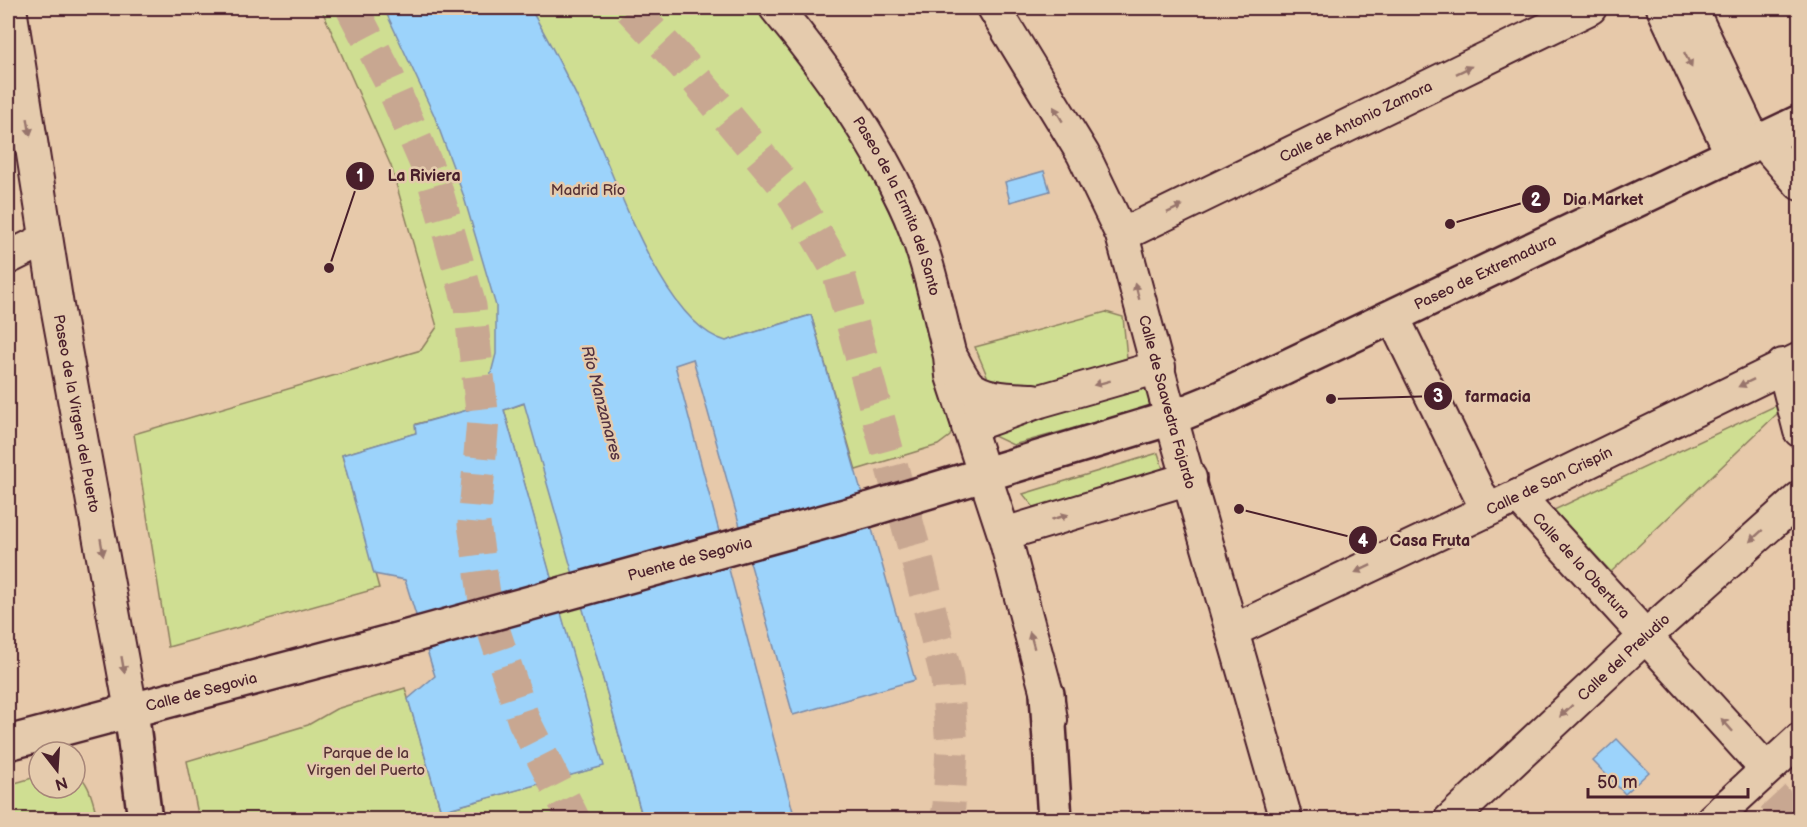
<svg xmlns="http://www.w3.org/2000/svg" width="1807" height="827" viewBox="0 0 1807 827" font-family="'Balsamiq Sans',sans-serif">
<style>
.green{fill:#cfde92;stroke:#8c7e5e;stroke-width:1.5}
.water{fill:#9cd3fb;stroke:#7b8ba8;stroke-width:1.5}
.lines{fill:none;stroke-linecap:round;stroke-linejoin:round}
.highway-tunnel{stroke:#c8a791;stroke-width:33;stroke-dasharray:33 16;stroke-linecap:butt}
.minor-casing{stroke:#4a1f2b;stroke-width:36}
.major-casing{stroke:#4a1f2b;stroke-width:38}
.highway-casing{stroke:#4a1f2b;stroke-width:38}
.minor{stroke:#e5cbad;stroke-width:32}
.major{stroke:#e5cbad;stroke-width:33}
.highway{stroke:#e5cbad;stroke-width:33}
.major-bridge-casing{stroke:#4a1f2b;stroke-width:38;stroke-linecap:butt}
.major-bridge{stroke:#e5cbad;stroke-width:33}
.oneway{fill:#98756c}
.labels{text-anchor:middle;dominant-baseline:central;stroke-width:5;stroke-linejoin:round;paint-order:stroke}
.street-label{font-size:15px;fill:#4a1f2b;stroke:#e5cbad}
.park-label{font-size:15px;fill:#573235;stroke:#e5cbad}
.water-label{font-size:16px;font-style:italic;fill:#523140;stroke:#e5cbad}
.leader{fill:none;stroke:#4a1f2b;stroke-width:2}
.callout-dot{fill:#4a1f2b;stroke:#e5cbad;stroke-width:2}
.mark-label{font-size:18px;text-anchor:middle;font-weight:bold;fill:#fff}
.callout-label{font-size:16px;text-anchor:middle;font-weight:bold;fill:#4a1f2b;stroke:#e5cbad;stroke-width:5;stroke-linejoin:round;paint-order:stroke}
</style>
<rect width="100%" height="100%" fill="#e7c9aa"/>
<filter id="ink" filterUnits="userSpaceOnUse"><feTurbulence type="fractalNoise" baseFrequency=".0167" numOctaves="2"/><feDisplacementMap in="SourceGraphic" scale="12" xChannelSelector="R" yChannelSelector="G"/><feConvolveMatrix kernelMatrix="1 2 1 2 8 2 1 2 1" color-interpolation-filters="sRGB"/></filter>
<g filter="url(#ink)">
<g class="green">
<polygon points="321,8 759,8 797,59 859,151 885,203 914,266 955,423 950,436 938,445 856,470 811,315 726,341 416,424 416,433 342,455 379,588 168,647 134,434 421,350 437,327 391,166"/>
<polygon points="1106,312 1123,317 1127,358 1025,392 988,378 975,347"/>
<polygon points="1149,378 1157,405 1013,445 979,429"/>
<polygon points="525,403 643,819 199,819 187,761 308,725 336,709 405,688 441,811 603,766 504,410"/>
<polygon points="1777,405 1779,412 1611,572 1554,510"/>
<polygon points="1158,453 1166,478 1040,515 1023,494"/>
<path d="M 75,771 C 91,784 92,801 98,819 L 8,819 L 8,785 L 39,776 L 39,788 L 75,788 Z"/>
</g>
<g class="water">
<path d="M 384,8 L 530,8 C 553,47 573,88 593,130 C 619,185 664,325 726,341 L 811,315 L 915,680 L 793,715 L 693,359 L 675,365 L 795,819 L 643,819 L 524,403 L 504,410 L 604,766 L 441,811 L 408,699 L 435,676 L 405,580 L 374,574 L 342,455 L 416,433 L 415,425 L 471,409 L 480,398 L 488,385 L 496,354 L 496,306 L 463,194 L 434,115 Z"/>
<polygon points="1044,171 1050,191 1010,202 1005,182"/>
<polygon points="1617,739 1649,772 1625,794 1593,761"/>
</g>
<g class="lines">
<g class="highway-tunnel">
<polyline points="352,8 389,79 434,182 470,306 483,420 474,524 486,608 524,721 574,820"/>
<polyline points="630,8 683,64 793,195 838,271 916,555 947,679 952,747 949,806 946,820"/>
<polyline points="1772,820 1800,794"/>
</g>
<defs>
<g id="minor">
<path id="s1" d="M 10,8 L 57,306 L 131,710"/>
<path id="s2" d="M 776,8 C 825,67 871,133 904,203 C 927,251 937,305 950,356 L 952,376 L 1004,534 L 1047,694 L 1051,720"/>
<path id="s3" d="M 994,8 L 1083,154 L 1122,235 L 1171,418 L 1286,820"/>
<polyline points="1663,8 1732,155"/>
<polyline points="1691,8 1755,143"/>
<polyline points="1762,140 1800,184"/>
<path id="s4" d="M 1122,235 L 1590,8"/>
<polyline points="8,258 46,239"/>
<polyline points="1393,317 1487,510"/>
<path d="M 953,360 C 957,368 962,378 968,385 C 983,400 1013,399 1033,400"/>
<polyline points="1783,365 1800,431"/>
<polyline points="968,427 1040,401 1159,367"/>
<path id="s5" d="M 1518,496 L 1766,769"/>
<polyline points="1004,534 1190,478"/>
<path id="s6" d="M 1232,631 L 1518,496 L 1800,359"/>
<path id="s7" d="M 1450,820 L 1646,636 L 1800,498"/>
<polyline points="1712,820 1800,739"/>
</g>
<g id="major">
<path id="s8" d="M 867,510 L 1171,418 L 1223,397 L 1800,122"/>
<polyline points="131,710 145,820"/>
<path id="s9" d="M 8,743 L 393,641"/>
</g>
<polyline id="highway" points="1047,694 1055,820"/>
</defs>
<use href="#minor" class="minor-casing"/>
<use href="#major" class="major-casing"/>
<use href="#highway" class="highway-casing"/>
<use href="#minor" class="minor"/>
<use href="#major" class="major"/>
<use href="#highway" class="highway"/>
<defs>
<g id="major-bridge">
<path id="s10" d="M 393,641 L 867,510"/>
</g>
</defs>
<use href="#major-bridge" class="major-bridge-casing"/>
<use href="#major-bridge" class="major-bridge"/>
</g>
<defs><path id="oneway-solid" d="M-6-.8H1V-3.2L6.5 0L1 3.2V.8H-6Z" transform="scale(1.5)"/></defs>
<g class="oneway">
<use href="#oneway-solid" transform="translate(1688 60) rotate(64)"/>
<use href="#oneway-solid" transform="translate(1464 70) rotate(-26)"/>
<use href="#oneway-solid" transform="translate(1058 114) rotate(-121)"/>
<use href="#oneway-solid" transform="translate(29 127) rotate(81)"/>
<use href="#oneway-solid" transform="translate(1175 209) rotate(-26)"/>
<use href="#oneway-solid" transform="translate(1137 291) rotate(-105)"/>
<use href="#oneway-solid" transform="translate(1102 383) rotate(165)"/>
<use href="#oneway-solid" transform="translate(1746 383) rotate(154)"/>
<use href="#oneway-solid" transform="translate(1060 517) rotate(-17)"/>
<use href="#oneway-solid" transform="translate(1756 536) rotate(138)"/>
<use href="#oneway-solid" transform="translate(102 547) rotate(80)"/>
<use href="#oneway-solid" transform="translate(1363 569) rotate(155)"/>
<use href="#oneway-solid" transform="translate(1032 640) rotate(-105)"/>
<use href="#oneway-solid" transform="translate(123 665) rotate(80)"/>
<use href="#oneway-solid" transform="translate(1566 711) rotate(137)"/>
<use href="#oneway-solid" transform="translate(1727 725) rotate(-132)"/>
</g>
</g>
<g class="labels">
<g class="street-label">
<text stroke="none"><textPath href="#s4" startOffset="260">Calle de Antonio Zamora</textPath></text>
<text stroke="none"><textPath href="#s2" startOffset="234">Paseo de la Ermita del Santo</textPath></text>
<text stroke="none"><textPath href="#s8" startOffset="664">Paseo de Extremadura</textPath></text>
<text stroke="none"><textPath href="#s3" startOffset="434">Calle de Saavedra Fajardo</textPath></text>
<text stroke="none"><textPath href="#s1" startOffset="411">Paseo de la Virgen del Puerto</textPath></text>
<text stroke="none"><textPath href="#s6" startOffset="351">Calle de San Crispín</textPath></text>
<text stroke="none"><textPath href="#s10" startOffset="308">Puente de Segovia</textPath></text>
<text stroke="none"><textPath href="#s5" startOffset="94">Calle de la Obertura</textPath></text>
<text stroke="none"><textPath href="#s7" startOffset="238">Calle del Preludio</textPath></text>
<text stroke="none"><textPath href="#s9" startOffset="200">Calle de Segovia</textPath></text>
</g>
<g class="park-label">
<text x="588" y="190">Madrid Río</text>
<text x="366" y="753">Parque de la<tspan x="366" dy="17">Virgen del Puerto</tspan></text>
</g>
<g class="water-label">
<text transform="translate(601 403) rotate(75)">Río Manzanares</text>
</g>
</g>
<path class="leader" d="M329 268L360 176M1450 224L1536 199M1331 399L1438 396M1239 509L1363 540"/>
<g class="callout-dot">
<circle cx="329" cy="268" r="6"/>
<circle cx="1450" cy="224" r="6"/>
<circle cx="1331" cy="399" r="6"/>
<circle cx="1239" cy="509" r="6"/>
<circle cx="360" cy="176" r="15"/>
<circle cx="1536" cy="199" r="15"/>
<circle cx="1438" cy="396" r="15"/>
<circle cx="1363" cy="540" r="15"/>
</g>
<g class="mark-label">
<text x="360" y="182">1</text>
<text x="1536" y="206">2</text>
<text x="1438" y="402">3</text>
<text x="1363" y="547">4</text>
</g>
<g class="callout-label">
<text x="424" y="181">La Riviera</text>
<text x="1603" y="205">Dia Market</text>
<text x="1498" y="402">farmacia</text>
<text x="1430" y="546">Casa Fruta</text>
</g>
<rect width="1807" height="827" fill="none" stroke="#e5cbad" stroke-width="30"/>
<rect x="15" y="15" width="1777" height="797" fill="none" stroke="#4a1f2b" stroke-width="2" filter="url(#ink)"/>
<g transform="translate(57 770) rotate(163)"><circle r="28" fill="#e5cbad" stroke="#a78679" stroke-width="1.5"/>
<path d="M0-4.5L10 22L0 15L-10 22Z" fill="#4a1f2b"/>
<text y="-9" font-size="16" font-weight="bold" text-anchor="middle" fill="#4a1f2b">N</text>
</g>
<path d="M1588 788v9h160v-9" fill="none" stroke="#4a1f2b" stroke-width="3"/>
<text x="1597" y="788" font-size="18" fill="#4a1f2b" stroke="#e5cbad" stroke-width="4.5" paint-order="stroke">50 m</text>
</svg>
